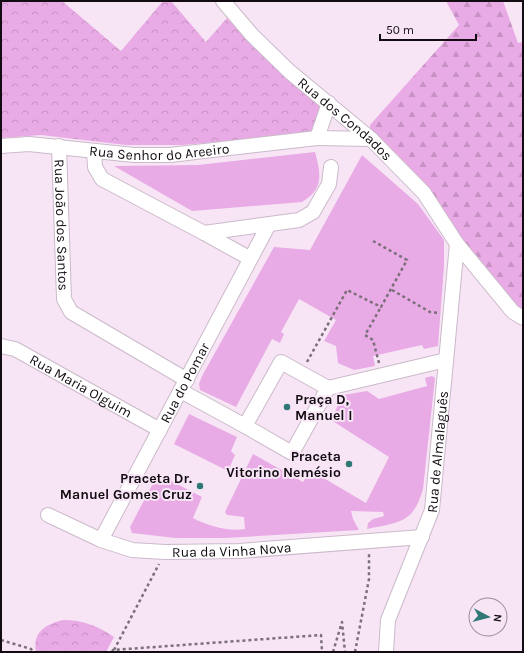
<svg xmlns="http://www.w3.org/2000/svg" width="524" height="653" viewBox="0 0 524 653" font-family="Karla,sans-serif">
<style>
.grass{fill:#e9abe5}
.forest{fill:url(#forest-firs)}
.park{fill:url(#park-crowns)}
.lines{fill:none;stroke-linecap:round;stroke-linejoin:round}
.minor-casing{stroke:#cbbaca;stroke-width:16}
.path{stroke:#7b6f7a;stroke-width:2.5;stroke-dasharray:3 3;stroke-linecap:butt}
.minor{stroke:#fff;stroke-width:14}
.poi-dot{fill:#2f7875;stroke:#f7e5f5;stroke-width:1.5}
.labels{text-anchor:middle;dominant-baseline:central;stroke-width:4;stroke-linejoin:round;paint-order:stroke}
.street-label{font-size:14px;fill:#120c12;stroke:#f7e5f5}
.poi-label{font-size:14px;font-weight:bold;fill:#120c12;stroke:#f7e5f5;text-anchor:end}
</style>
<defs>
<pattern id="forest-firs" width="22" height="20" patternUnits="userSpaceOnUse"><rect width="22" height="20" fill="#e9abe5"/><path d="M5 1l3.5 6h-7zM16 11l3.5 6h-7z" fill="#c792c3"/></pattern>
<pattern id="park-crowns" width="20" height="18" patternUnits="userSpaceOnUse"><rect width="20" height="18" fill="#e9abe5"/><path d="M2 6a3 3 0 1 1 6 0M12 15a3 3 0 1 1 6 0" fill="none" stroke="#c792c3"/></pattern>
</defs>
<rect width="100%" height="100%" fill="#f7e5f5"/>
<g class="grass">
<path d="M 315,152 C 321,174 324,189 302,202 L 192,211 L 114,166 L 198,165 Z"/>
<polygon points="362,155 418,204 444,240 444,266 438,346 424,349 422,345 373,356 375,366 354,370 338,363 336,346 324,341 336,320 299,299 281,332 284,334 280,343 272,339 236,407 200,390 199,384 202,376 274,247 310,250"/>
<path d="M 432,376 L 435,378 L 423,489 C 413,524 399,522 367,529 L 368,523 L 373,519 L 384,516 L 383,512 L 351,511 L 353,519 L 359,530 L 225,538 L 175,538 L 132,533 L 130,527 L 158,474 L 202,497 L 193,518 C 208,526 229,532 245,529 L 244,517 L 227,515 L 225,512 L 253,454 L 303,482 L 310,470 L 366,503 L 389,457 L 331,420 L 343,395 L 367,391 L 379,399 L 427,386 L 425,378 Z"/>
<polygon points="189,414 237,437 231,451 235,455 228,471 174,444"/>
</g>
<polygon class="forest" points="446,1 503,1 518,43 523,42 523,318 371,139 370,125 459,25"/>
<g class="park">
<polygon points="1,1 62,1 121,51 163,1 171,1 206,42 227,18 259,51 323,104 312,134 182,145 126,145 41,135 1,138"/>
<path d="M 63,620 C 83,620 98,626 114,637 L 106,652 L 36,652 C 32,632 46,624 63,620 Z"/>
</g>
<g class="lines">
<defs>
<g id="minor">
<path id="s1" d="M 223,1 L 252,35 L 290,72 L 371,139 L 424,193 L 457,244 L 513,312 L 523,318"/>
<polyline points="329,103 317,138 371,139"/>
<path id="s2" d="M 1,146 L 29,144 L 134,155 L 170,155 L 317,138"/>
<path id="s3" d="M 59,146 L 64,299 L 71,312 L 187,380"/>
<polyline points="94,151 95,167 102,179 204,233 299,220 313,212 329,184 331,167"/>
<polyline points="204,233 249,258"/>
<path id="s4" d="M 1,346 L 15,349 L 160,430"/>
<polygon points="281,362 328,388 292,453 245,426"/>
<polyline points="328,388 446,360"/>
<polyline points="181,391 245,426"/>
<path id="s5" d="M 48,515 L 101,540 L 132,550 L 165,552 L 239,551 L 422,537"/>
<path id="s6" d="M 101,540 L 268,226"/>
<path id="s7" d="M 386,652 L 388,620 L 432,510 L 457,244"/>
</g>
</defs>
<use href="#minor" class="minor-casing"/>
<g class="path">
<polyline points="392,290 430,312 439,313"/>
<polyline points="307,362 347,290 381,307 407,260 373,241"/>
<polyline points="379,363 373,340 365,335 381,307"/>
<polyline points="1,640 31,649 33,652"/>
<polyline points="114,650 159,564"/>
<polyline points="112,652 113,650 321,635 322,652"/>
<polyline points="333,652 342,622 345,652"/>
<polyline points="355,652 369,579 369,554"/>
</g>
<use href="#minor" class="minor"/>
</g>
<g class="poi-dot">
<circle cx="287" cy="407" r="4"/>
<circle cx="349" cy="464" r="4"/>
<circle cx="200" cy="486" r="4"/>
</g>
<g class="labels">
<g class="street-label">
<text stroke="none"><textPath href="#s1" startOffset="170">Rua dos Condados</textPath></text>
<text stroke="none"><textPath href="#s2" startOffset="159">Rua Senhor do Areeiro</textPath></text>
<text stroke="none"><textPath href="#s3" startOffset="79">Rua João dos Santos</textPath></text>
<text stroke="none"><textPath href="#s6" startOffset="178">Rua do Pomar</textPath></text>
<text stroke="none"><textPath href="#s4" startOffset="90">Rua Maria Olguim</textPath></text>
<text stroke="none"><textPath href="#s7" startOffset="209">Rua de Almalaguês</textPath></text>
<text stroke="none"><textPath href="#s5" startOffset="191">Rua da Vinha Nova</textPath></text>
</g>
<g class="poi-label">
<text x="295" y="399" text-anchor="start">Praça D,<tspan x="295" dy="16">Manuel I</tspan></text>
<text x="341" y="456">Praceta<tspan x="341" dy="16">Vitorino Nemésio</tspan></text>
<text x="192" y="478">Praceta Dr.<tspan x="192" dy="16">Manuel Gomes Cruz</tspan></text>
</g>
</g>
<rect width="524" height="653" fill="none" stroke="#120c12" stroke-width="4"/>
<g transform="translate(488 617) rotate(97)"><circle r="19" fill="#f7e5f5" stroke="#9b8e9a"/>
<path d="M0-3L7 15L0 10L-7 15Z" fill="#2f7875"/>
<text y="-6" font-size="11" font-weight="bold" text-anchor="middle" fill="#120c12">N</text>
</g>
<path d="M380 34v6h96v-6" fill="none" stroke="#120c12" stroke-width="2"/>
<text x="386" y="34" font-size="12" fill="#120c12" stroke="#f7e5f5" stroke-width="3" paint-order="stroke">50 m</text>
</svg>
